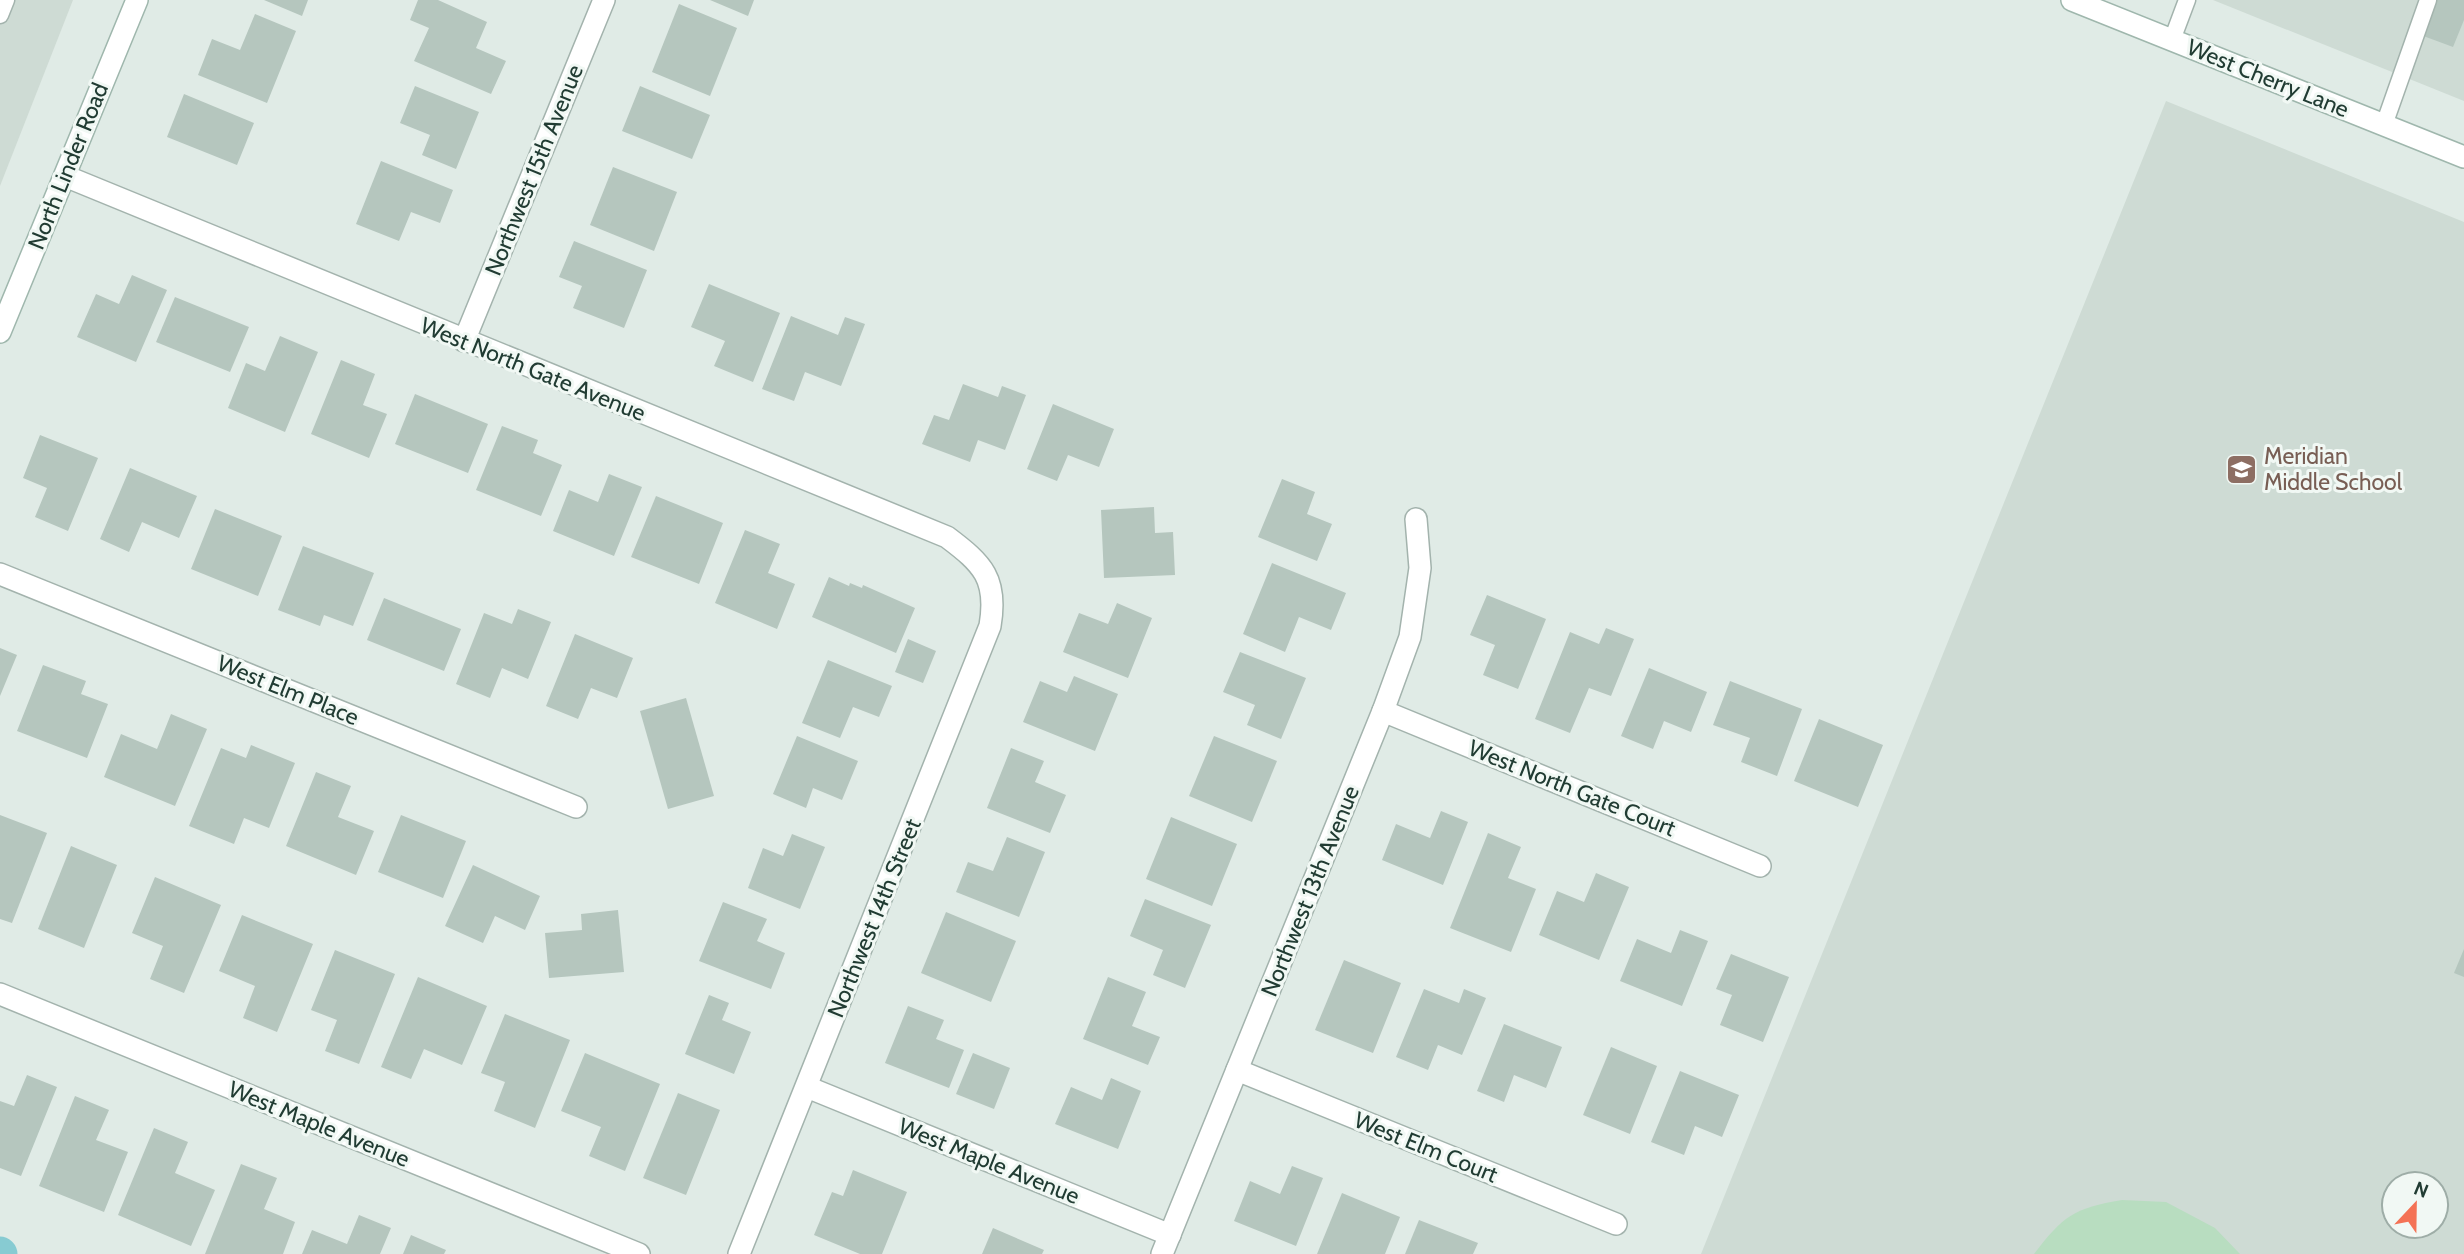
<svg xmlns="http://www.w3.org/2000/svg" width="2464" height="1254" viewBox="0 0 2464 1254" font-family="Cabin,sans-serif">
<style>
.built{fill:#cedbd4;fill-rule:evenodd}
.green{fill:#b8ddc0}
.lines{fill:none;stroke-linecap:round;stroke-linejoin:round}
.canal{stroke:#87cbd2;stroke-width:33}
.building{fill:#b5c6be}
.lane-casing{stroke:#a3b3ad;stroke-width:19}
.street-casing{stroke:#a3b3ad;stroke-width:24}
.secondary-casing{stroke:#9fb7ad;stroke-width:24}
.lane{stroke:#fff;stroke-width:16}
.street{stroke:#fff;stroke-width:21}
.secondary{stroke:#fff;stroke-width:21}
.labels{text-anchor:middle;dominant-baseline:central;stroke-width:6;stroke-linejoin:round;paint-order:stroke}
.street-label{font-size:23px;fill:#213c33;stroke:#f1f8f4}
.education-label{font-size:23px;fill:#785e54;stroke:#f1f8f4;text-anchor:start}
</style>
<rect width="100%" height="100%" fill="#e0ebe6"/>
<g class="built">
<polygon points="0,0 73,0 0,186"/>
<polygon points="2213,0 2464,0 2464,101"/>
<path d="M 2166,101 L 2464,222 L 2464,1254 L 1701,1254 ZM 2394,1184 L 2436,1184 L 2436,1226 L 2394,1226 Z"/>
</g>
<path class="green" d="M 2122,1200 L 2166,1202 L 2215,1228 L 2240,1254 L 2034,1254 C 2063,1216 2074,1208 2122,1200 Z"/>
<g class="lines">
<polyline class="canal" points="0,1253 1,1254"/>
</g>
<g class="building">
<polygon points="264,0 308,0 302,16"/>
<polygon points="418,0 438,0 487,22 476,48 506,61 491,94 414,61 429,28 410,20"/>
<polygon points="710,0 754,0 748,16"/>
<polygon points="2432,0 2464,0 2464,20 2453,47 2418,34"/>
<polygon points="679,4 737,28 710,96 652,72"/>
<polygon points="255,14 296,31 267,103 198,75 212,39 240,50"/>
<polygon points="415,86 479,112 456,169 422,155 430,135 400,123"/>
<polygon points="640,86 710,115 692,159 622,131"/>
<polygon points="184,94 254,123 237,165 167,137"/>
<polygon points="381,161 453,190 440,223 411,212 399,241 356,224"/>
<polygon points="613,167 677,192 654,251 590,225"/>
<polygon points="574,241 647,270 624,328 573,308 582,286 559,277"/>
<polygon points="132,275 167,290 136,362 77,337 96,294 119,304"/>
<polygon points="709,284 780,313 753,382 714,366 725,341 691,327"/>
<polygon points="175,297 249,327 230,372 156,342"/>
<polygon points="791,316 838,335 845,317 865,324 841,386 805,372 794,401 762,389"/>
<polygon points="280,336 318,352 285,432 228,408 246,363 265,371"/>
<polygon points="341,360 375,374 363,405 387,414 369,458 311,434"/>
<polygon points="963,384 998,397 1002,386 1026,395 1005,450 978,440 970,462 922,444 934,415 949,420"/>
<polygon points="415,394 488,424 468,473 395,444"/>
<polygon points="1053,404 1114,429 1099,467 1068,455 1057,481 1027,469"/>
<polygon points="502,426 538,440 533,453 562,465 541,516 476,490"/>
<polygon points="40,435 98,458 68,531 35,517 47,488 23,478"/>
<polygon points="130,468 197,496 179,538 142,522 129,552 100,539"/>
<polygon points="609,474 642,487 614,556 553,531 569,490 598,502"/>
<polygon points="1282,479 1315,492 1307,514 1332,524 1317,561 1258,537"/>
<polygon points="656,496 723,523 699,584 631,557"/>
<polygon points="1154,507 1155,533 1173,532 1175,575 1104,578 1101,510"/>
<polygon points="215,509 282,536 258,596 191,569"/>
<polygon points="745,530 780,544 768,573 795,584 777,629 715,603"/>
<polygon points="303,546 374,573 353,626 324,615 320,626 278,610"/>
<polygon points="1272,563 1346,593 1331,630 1299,617 1285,652 1243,634"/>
<polygon points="829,577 849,586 850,583 862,588 863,585 915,608 896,653 812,617"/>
<polygon points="1487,595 1546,619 1518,689 1483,675 1495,645 1470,635"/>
<polygon points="384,598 461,629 444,671 367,640"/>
<polygon points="1117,603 1152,618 1128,678 1063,652 1079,613 1108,624"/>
<polygon points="518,609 551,622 528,679 502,668 490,698 456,684 484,613 512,624"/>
<polygon points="1606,628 1634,639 1611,696 1589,688 1570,733 1535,719 1570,632 1599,644"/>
<polygon points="575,634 633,658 617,698 591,688 578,719 546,706"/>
<polygon points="908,639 936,651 923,683 895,672"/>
<polygon points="0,648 17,655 0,696"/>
<polygon points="1240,652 1306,678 1281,739 1247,725 1255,705 1223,692"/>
<polygon points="828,660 892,686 879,717 853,707 840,738 802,723"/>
<polygon points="43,665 86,681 81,694 108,704 87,758 17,731"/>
<polygon points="1649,668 1707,692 1691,732 1664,721 1653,749 1621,736"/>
<polygon points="1074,676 1118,694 1095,751 1023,722 1040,681 1067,692"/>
<polygon points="1730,681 1802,709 1777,776 1741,762 1750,738 1713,725"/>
<polygon points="686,698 714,796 668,809 640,711"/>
<polygon points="171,714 207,729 175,806 104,777 121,734 157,749"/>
<polygon points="1819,719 1883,745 1858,807 1794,781"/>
<polygon points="797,736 858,761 842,800 813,788 806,808 773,794"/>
<polygon points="1214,736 1277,761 1252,822 1189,796"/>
<polygon points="251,745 295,763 269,828 244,818 234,844 189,826 221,748 246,758"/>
<polygon points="1011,748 1044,761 1035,782 1066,795 1050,833 987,808"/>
<polygon points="316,772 351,786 338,817 374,831 356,875 286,846"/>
<polygon points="1441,811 1468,822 1443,885 1382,860 1396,824 1430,838"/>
<polygon points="0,815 47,833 12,923 0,919"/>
<polygon points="401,815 466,841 443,898 378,872"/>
<polygon points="1171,817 1237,844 1212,906 1146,879"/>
<polygon points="1488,833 1521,847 1508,878 1536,889 1511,952 1450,928"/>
<polygon points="792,834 825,847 800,909 748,888 763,848 783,856"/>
<polygon points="1007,837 1045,852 1019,917 956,892 968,862 993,871"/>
<polygon points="71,846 117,865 84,948 38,929"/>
<polygon points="473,865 540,896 525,930 495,916 483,943 445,926"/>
<polygon points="1596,873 1629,887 1599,960 1539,935 1557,891 1584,902"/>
<polygon points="155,877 221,905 184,993 150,979 163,946 132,933"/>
<polygon points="1145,899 1211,925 1185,988 1153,975 1163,950 1130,936"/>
<polygon points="723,902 767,919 757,941 785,953 771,989 699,961"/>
<polygon points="618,910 624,972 549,978 545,933 582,930 581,914"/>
<polygon points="946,912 1016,941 991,1002 921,973"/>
<polygon points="242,915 313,944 277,1032 243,1018 255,986 219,971"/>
<polygon points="1680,930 1708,941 1682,1006 1620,981 1637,939 1671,953"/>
<polygon points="2464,949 2464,977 2454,973"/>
<polygon points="335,950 395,974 359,1064 325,1051 337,1020 311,1010"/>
<polygon points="1731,954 1789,977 1763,1042 1720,1025 1732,995 1716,989"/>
<polygon points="1344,960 1401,983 1373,1053 1315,1030"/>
<polygon points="418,977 487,1006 462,1065 424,1049 411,1079 381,1067"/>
<polygon points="1108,977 1146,992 1132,1026 1160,1037 1148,1065 1083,1039"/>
<polygon points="1424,989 1459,1003 1464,989 1486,998 1462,1055 1438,1045 1428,1070 1396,1057"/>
<polygon points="709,995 729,1003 722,1020 751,1032 734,1074 685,1054"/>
<polygon points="908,1006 944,1020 936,1039 964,1050 949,1088 885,1063"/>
<polygon points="505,1014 570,1040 535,1128 494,1111 505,1082 481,1073"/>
<polygon points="1504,1024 1562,1047 1546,1088 1514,1075 1504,1102 1477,1091"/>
<polygon points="1611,1047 1657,1066 1630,1134 1583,1115"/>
<polygon points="585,1053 660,1084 625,1171 589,1156 601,1127 561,1111"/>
<polygon points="973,1053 1010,1068 994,1109 956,1094"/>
<polygon points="1680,1071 1739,1095 1722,1137 1695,1126 1684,1155 1651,1142"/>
<polygon points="27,1075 57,1087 21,1176 0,1168 0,1101 14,1106"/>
<polygon points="1111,1078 1141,1091 1118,1149 1055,1124 1071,1087 1102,1100"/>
<polygon points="678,1093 720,1110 686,1195 643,1178"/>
<polygon points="75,1096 109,1110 96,1140 128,1152 104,1212 39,1186"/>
<polygon points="154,1128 188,1142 175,1173 215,1190 191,1246 118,1215"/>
<polygon points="241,1164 277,1178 264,1209 295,1222 283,1254 205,1254"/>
<polygon points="1292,1166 1323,1178 1296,1246 1234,1221 1250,1181 1280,1194"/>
<polygon points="853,1170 907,1192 882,1254 860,1254 814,1235 832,1192 843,1196"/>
<polygon points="1342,1193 1400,1217 1385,1254 1317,1254"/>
<polygon points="359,1215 391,1228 380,1254 302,1254 312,1230 347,1244"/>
<polygon points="1419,1220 1478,1243 1473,1254 1405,1254"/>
<polygon points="993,1228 1044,1250 1042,1254 982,1254"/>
<polygon points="411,1235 446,1250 444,1254 403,1254"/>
</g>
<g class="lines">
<defs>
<g id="lane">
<polyline points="0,15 6,0"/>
<polyline points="2172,40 2187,0"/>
<polyline points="2384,125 2428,0"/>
</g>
<g id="street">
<path d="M 65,176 L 947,537 C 983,564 998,579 990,626 L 739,1254"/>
<polyline points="464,341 604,0"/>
<polyline points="0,574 576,807"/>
<polyline points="1383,711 1760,866"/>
<polyline points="0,994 639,1254"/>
<polyline points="1237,1070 1616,1224"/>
<polyline points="807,1087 1170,1235"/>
<polyline points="1162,1254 1383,711 1410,637 1420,568 1416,519"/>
</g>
<g id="secondary">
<polyline points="2072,0 2464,157"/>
<polyline points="0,332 137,0"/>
</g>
</defs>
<use href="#lane" class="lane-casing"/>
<use href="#street" class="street-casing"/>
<use href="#secondary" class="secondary-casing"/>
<use href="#lane" class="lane"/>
<use href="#street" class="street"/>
<use href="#secondary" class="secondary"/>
</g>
<defs>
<symbol id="school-square" viewBox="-11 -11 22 22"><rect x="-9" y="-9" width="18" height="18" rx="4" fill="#8d6e63" stroke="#f1f8f4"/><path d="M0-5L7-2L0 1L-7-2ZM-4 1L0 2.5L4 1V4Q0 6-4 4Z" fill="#fff"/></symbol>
</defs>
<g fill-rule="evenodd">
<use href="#school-square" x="2224" y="452" width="35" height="35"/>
</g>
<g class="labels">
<g class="street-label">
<text transform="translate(2268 78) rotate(22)">West Cherry Lane</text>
<text transform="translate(68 166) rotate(-68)">North Linder Road</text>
<text transform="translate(534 170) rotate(-68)">Northwest 15th Avenue</text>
<text transform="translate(533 369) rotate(22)">West North Gate Avenue</text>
<text transform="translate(288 690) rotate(22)">West Elm Place</text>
<text transform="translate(1572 788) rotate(22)">West North Gate Court</text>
<text transform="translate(1310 891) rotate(-68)">Northwest 13th Avenue</text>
<text transform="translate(874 918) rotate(-68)">Northwest 14th Street</text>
<text transform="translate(319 1124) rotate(22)">West Maple Avenue</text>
<text transform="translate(1426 1147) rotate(22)">West Elm Court</text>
<text transform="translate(989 1161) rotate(22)">West Maple Avenue</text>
</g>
<g class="education-label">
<text x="2264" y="456">Meridian<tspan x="2264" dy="26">Middle School</tspan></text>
</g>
</g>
<g transform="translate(2415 1205) rotate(22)"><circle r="33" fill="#f1f8f4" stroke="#9eada7" stroke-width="2"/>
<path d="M0-5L12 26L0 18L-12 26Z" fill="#f47255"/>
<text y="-10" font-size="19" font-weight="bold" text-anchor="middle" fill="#213c33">N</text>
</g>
</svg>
